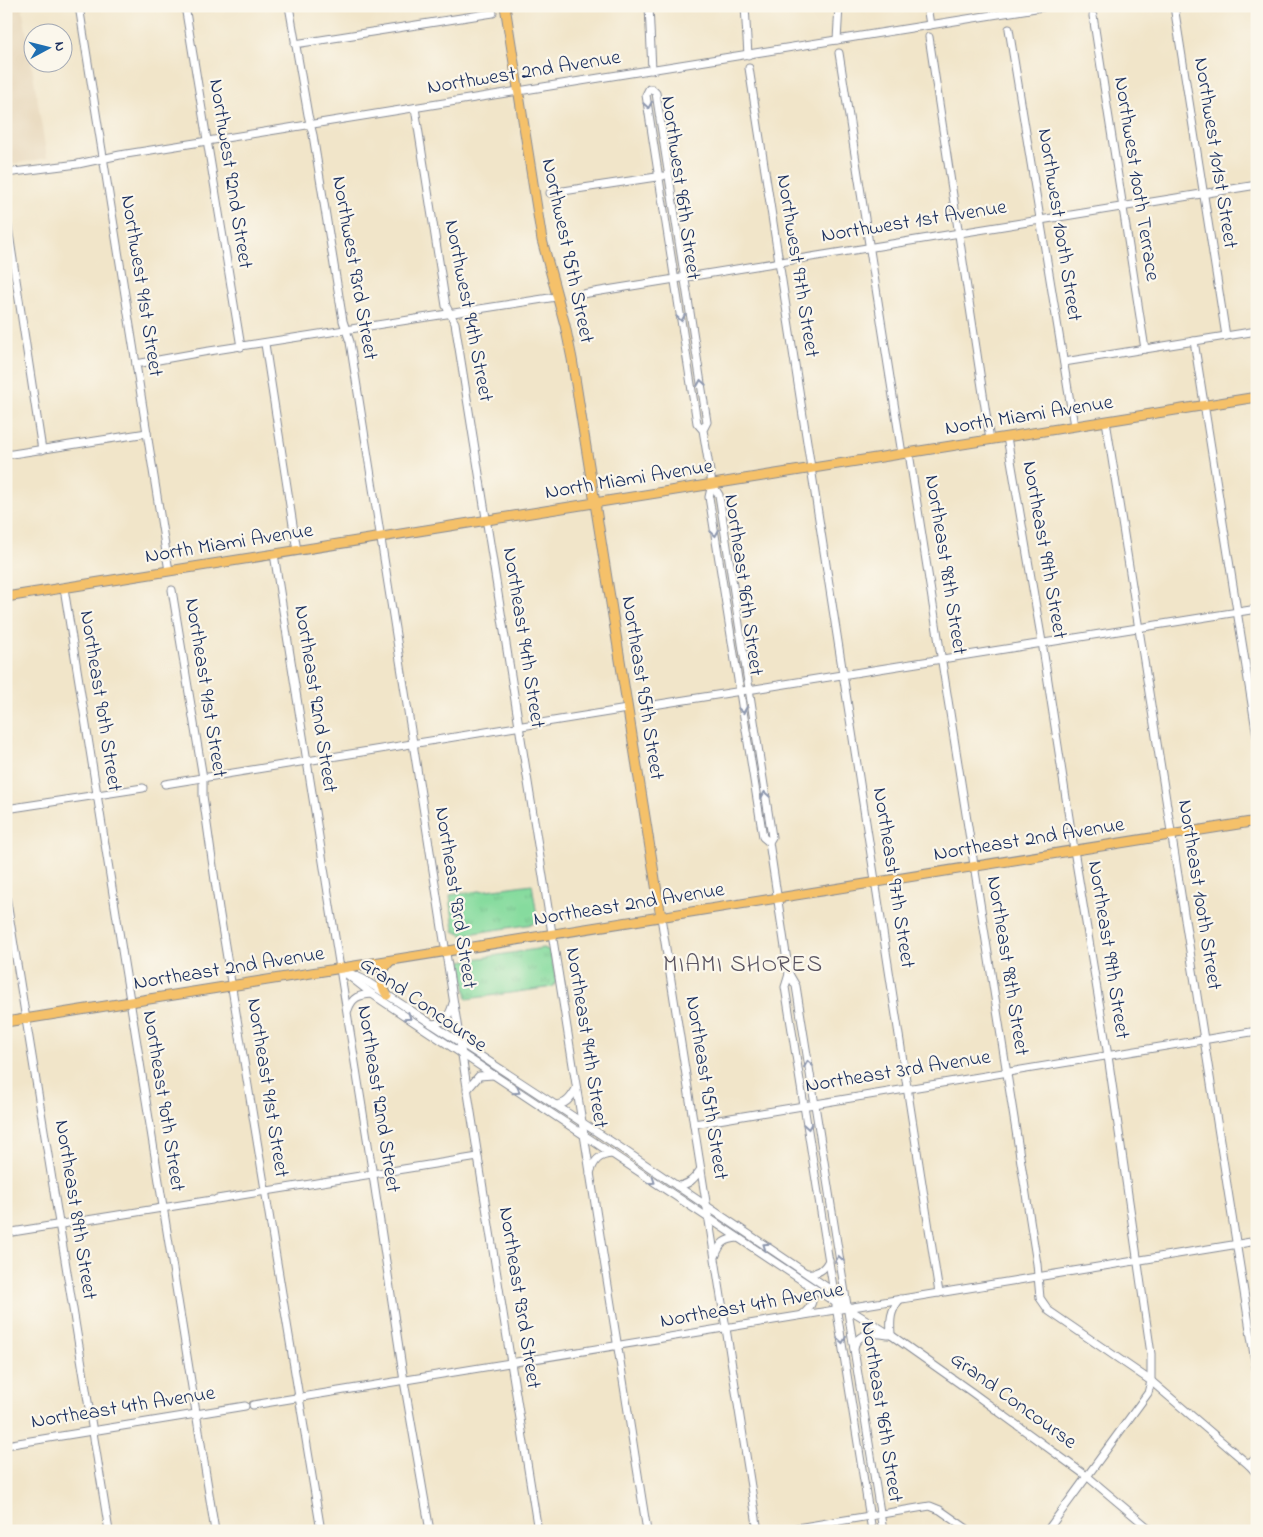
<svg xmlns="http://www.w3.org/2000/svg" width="1263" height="1537" viewBox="0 0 1263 1537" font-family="'Indie Flower',sans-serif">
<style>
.built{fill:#e6d5b8}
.park{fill:url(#park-tufts);stroke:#50857e}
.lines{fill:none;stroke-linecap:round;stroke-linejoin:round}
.minor-casing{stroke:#868a94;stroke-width:9}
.major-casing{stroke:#868a94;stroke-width:11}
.minor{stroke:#fff;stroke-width:7}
.major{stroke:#f5c16b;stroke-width:9}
.oneway{stroke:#8d97ae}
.labels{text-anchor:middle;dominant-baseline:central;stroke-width:4.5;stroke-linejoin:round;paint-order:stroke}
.street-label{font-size:21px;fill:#1b2f5e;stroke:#fbf7ec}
.quarter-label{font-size:24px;letter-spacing:1px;fill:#5b5562;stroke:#fbf7ec}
</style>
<defs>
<pattern id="park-tufts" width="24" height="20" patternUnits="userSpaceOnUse" patternTransform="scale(1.25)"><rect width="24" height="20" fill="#86db9e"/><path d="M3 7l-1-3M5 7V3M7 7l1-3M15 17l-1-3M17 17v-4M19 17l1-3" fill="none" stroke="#73bc8a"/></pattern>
</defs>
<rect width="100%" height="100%" fill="#fbf7ec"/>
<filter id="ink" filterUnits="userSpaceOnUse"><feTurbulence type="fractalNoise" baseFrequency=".02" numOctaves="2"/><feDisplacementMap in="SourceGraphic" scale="10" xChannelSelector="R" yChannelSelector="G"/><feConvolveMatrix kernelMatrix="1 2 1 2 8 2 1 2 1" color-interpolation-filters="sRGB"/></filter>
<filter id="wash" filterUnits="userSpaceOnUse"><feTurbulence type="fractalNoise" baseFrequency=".0096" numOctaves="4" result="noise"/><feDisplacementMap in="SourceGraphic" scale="20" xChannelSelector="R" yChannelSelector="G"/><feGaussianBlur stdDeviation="1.12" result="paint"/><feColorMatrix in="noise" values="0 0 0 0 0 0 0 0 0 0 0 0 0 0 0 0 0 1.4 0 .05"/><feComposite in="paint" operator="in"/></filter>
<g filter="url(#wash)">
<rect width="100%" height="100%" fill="#f1e5c9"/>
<polygon class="built" points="6,6 22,6 47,158 6,165"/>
<g class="park">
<polygon points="532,884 537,916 536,921 533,924 462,935 454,931 450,895"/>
<polygon points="543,948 549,950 551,954 556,982 553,987 467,999 461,961"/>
</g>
</g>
<g filter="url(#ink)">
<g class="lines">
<defs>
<g id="minor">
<polyline points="79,6 169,571"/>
<polyline points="185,6 241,347"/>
<polyline points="289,6 308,115 313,135 343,321 350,342 478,1157 538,1531"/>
<polyline points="649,6 652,70"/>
<polyline points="745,6 748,55"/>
<polyline points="927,6 930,25"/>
<polyline points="1174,6 1226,336"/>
<polyline points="1093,16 1145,349"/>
<polyline points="1009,29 1074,426"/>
<polyline points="929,37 990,440"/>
<polyline points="837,40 839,6"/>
<polyline points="295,44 493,13"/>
<polyline points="839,53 902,454"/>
<polyline points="749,68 939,1293"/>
<polyline points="415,108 446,306 455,323 647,1531"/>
<polyline points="6,173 78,164 120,155 1048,6"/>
<polyline points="550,193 663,176"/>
<polyline points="6,214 42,450"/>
<polyline points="576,295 1257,185"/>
<polyline points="1194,341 1257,736"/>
<polyline points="265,344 297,551"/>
<polyline points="1064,362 1257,331"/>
<polyline points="136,364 203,352 556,297"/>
<polyline points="1106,421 1257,1374"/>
<polyline points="703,430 707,422 656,93 652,89 649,89 646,95 697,423 703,430 712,484 709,497 763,837 769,842"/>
<polyline points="1007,437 1042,642 1074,850 1108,1056 1151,1354 1151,1381 1148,1393 1047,1531"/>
<polyline points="909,453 1037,1264 1040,1298 1049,1311 1151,1381 1249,1465 1257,1474"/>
<polyline points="6,455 147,433"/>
<polyline points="712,484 719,495 772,837 769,842 789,974 796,986 883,1531"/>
<polyline points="274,554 374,1182 404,1381 430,1531"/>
<polyline points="64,588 215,1531"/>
<polyline points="172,590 203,778 203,796 219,909 321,1531"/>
<polyline points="647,706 1257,609"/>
<polyline points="165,784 627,709"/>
<polyline points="6,809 143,788"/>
<polyline points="6,896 109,1531"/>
<polyline points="661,917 758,1531"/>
<polyline points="340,969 372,994 836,1303 847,1308 891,1335 973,1393 1088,1477 1152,1531"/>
<polyline points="347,972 363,979 615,1144 834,1292 846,1306"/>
<polyline points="789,974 785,987 834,1293"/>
<path d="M 348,1010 C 352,997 359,995 372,994"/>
<path d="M 432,1024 C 445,1023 450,1015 453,1003"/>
<polyline points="467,1090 479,1076 493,1075"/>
<path d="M 554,1105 C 566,1105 570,1099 576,1089"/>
<polyline points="694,1124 1257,1031"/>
<path d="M 590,1173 C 594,1161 598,1155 612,1154"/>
<path d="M 677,1186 C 689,1185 694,1179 701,1169"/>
<polyline points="217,1199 478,1157"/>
<polyline points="6,1233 212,1200"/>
<path d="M 716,1255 C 720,1243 725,1239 738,1238"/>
<path d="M 807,1273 C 818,1274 824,1270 829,1260"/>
<polyline points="836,1306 872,1531"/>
<path d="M 802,1315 C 813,1306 815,1299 809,1286"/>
<path d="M 891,1335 C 890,1320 890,1311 900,1299"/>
<path d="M 854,1348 C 857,1331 876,1333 888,1335"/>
<polyline points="253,1405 1257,1241"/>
<polyline points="6,1445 245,1406"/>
<polyline points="1249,1465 1257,1457"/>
<polyline points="779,1531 930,1506 940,1510 970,1531"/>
</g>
<g id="major">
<polyline points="505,6 542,240 565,325 572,359 661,917"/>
<polyline points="6,597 1257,397"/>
<path d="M 387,995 C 379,982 379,973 390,961"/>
<polyline points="6,1022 1257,821"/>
</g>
</defs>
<use href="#minor" class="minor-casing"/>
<use href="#major" class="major-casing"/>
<use href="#minor" class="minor"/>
<use href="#major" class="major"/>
</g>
<defs><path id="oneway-chevron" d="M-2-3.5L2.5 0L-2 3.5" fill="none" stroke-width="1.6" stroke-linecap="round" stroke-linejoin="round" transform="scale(1.25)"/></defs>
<g class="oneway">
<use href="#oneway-chevron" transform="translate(648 105) rotate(81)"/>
<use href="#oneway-chevron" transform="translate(681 318) rotate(81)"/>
<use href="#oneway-chevron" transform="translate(701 383) rotate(-99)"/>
<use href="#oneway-chevron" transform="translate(715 533) rotate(81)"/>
<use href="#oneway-chevron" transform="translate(743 710) rotate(81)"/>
<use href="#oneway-chevron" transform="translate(765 795) rotate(-99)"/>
<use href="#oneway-chevron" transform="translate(408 1017) rotate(34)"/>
<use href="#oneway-chevron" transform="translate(808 1064) rotate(-99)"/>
<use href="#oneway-chevron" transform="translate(517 1091) rotate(34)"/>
<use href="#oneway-chevron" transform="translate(808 1126) rotate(81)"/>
<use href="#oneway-chevron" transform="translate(652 1181) rotate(34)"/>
<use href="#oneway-chevron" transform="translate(766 1246) rotate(-146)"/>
<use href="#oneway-chevron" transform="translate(839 1259) rotate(-99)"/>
<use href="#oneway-chevron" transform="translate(842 1340) rotate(81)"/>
</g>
</g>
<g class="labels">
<g class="street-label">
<text transform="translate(524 73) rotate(-9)">Northwest 2nd Avenue</text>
<text transform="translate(1215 153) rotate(81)">Northwest 101st Street</text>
<text transform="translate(230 174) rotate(81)">Northwest 92nd Street</text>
<text transform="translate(1136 179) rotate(81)">Northwest 100th Terrace</text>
<text transform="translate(680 188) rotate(82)">Northwest 96th Street</text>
<text transform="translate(914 222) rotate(-9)">Northwest 1st Avenue</text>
<text transform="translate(1059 225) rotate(81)">Northwest 100th Street</text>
<text transform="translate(567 251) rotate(78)">Northwest 95th Street</text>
<text transform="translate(797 266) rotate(81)">Northwest 97th Street</text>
<text transform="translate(354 268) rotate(80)">Northwest 93rd Street</text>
<text transform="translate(141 286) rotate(81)">Northwest 91st Street</text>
<text transform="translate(468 311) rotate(79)">Northwest 94th Street</text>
<text transform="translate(1029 416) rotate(-9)">North Miami Avenue</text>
<text transform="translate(629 480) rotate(-9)">North Miami Avenue</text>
<text transform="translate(229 544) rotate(-9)">North Miami Avenue</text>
<text transform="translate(1044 550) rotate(80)">Northeast 99th Street</text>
<text transform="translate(945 565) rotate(81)">Northeast 98th Street</text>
<text transform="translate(743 585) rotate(82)">Northeast 96th Street</text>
<text transform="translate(523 638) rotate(81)">Northeast 94th Street</text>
<text transform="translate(205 688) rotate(81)">Northeast 91st Street</text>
<text transform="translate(642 688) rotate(81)">Northeast 95th Street</text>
<text transform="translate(315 699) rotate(81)">Northeast 92nd Street</text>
<text transform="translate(100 701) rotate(81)">Northeast 90th Street</text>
<text transform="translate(1029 840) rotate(-9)">Northeast 2nd Avenue</text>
<text transform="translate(893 878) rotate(81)">Northeast 97th Street</text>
<text transform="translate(1199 895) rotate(81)">Northeast 100th Street</text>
<text transform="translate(455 898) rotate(81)">Northeast 93rd Street</text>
<text transform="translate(629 905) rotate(-9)">Northeast 2nd Avenue</text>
<text transform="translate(1108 950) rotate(81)">Northeast 99th Street</text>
<text transform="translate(1007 966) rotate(81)">Northeast 98th Street</text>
<text transform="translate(229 969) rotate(-9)">Northeast 2nd Avenue</text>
<text transform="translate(423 1005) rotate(35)">Grand Concourse</text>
<text transform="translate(586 1038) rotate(81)">Northeast 94th Street</text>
<text transform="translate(898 1072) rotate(-9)">Northeast 3rd Avenue</text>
<text transform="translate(267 1088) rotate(81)">Northeast 91st Street</text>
<text transform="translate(706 1088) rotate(81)">Northeast 95th Street</text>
<text transform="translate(378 1099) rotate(81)">Northeast 92nd Street</text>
<text transform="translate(163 1101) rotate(81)">Northeast 90th Street</text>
<text transform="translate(75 1210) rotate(81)">Northeast 89th Street</text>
<text transform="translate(519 1298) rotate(81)">Northeast 93rd Street</text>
<text transform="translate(752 1306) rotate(-10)">Northeast 4th Avenue</text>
<text transform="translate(1013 1401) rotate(36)">Grand Concourse</text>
<text transform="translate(123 1408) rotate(-9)">Northeast 4th Avenue</text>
<text transform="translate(881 1412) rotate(81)">Northeast 96th Street</text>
</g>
<g class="quarter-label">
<text x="743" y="965">MIAMI SHORES</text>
</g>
</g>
<rect width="1263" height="1537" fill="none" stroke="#fbf7ec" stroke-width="25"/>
<g transform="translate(48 48) rotate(83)"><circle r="24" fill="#fbf7ec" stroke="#a1a7b3"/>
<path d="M0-4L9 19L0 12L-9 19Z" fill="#1f6fb2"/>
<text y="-8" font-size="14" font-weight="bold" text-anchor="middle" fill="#1b2f5e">N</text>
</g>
</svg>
